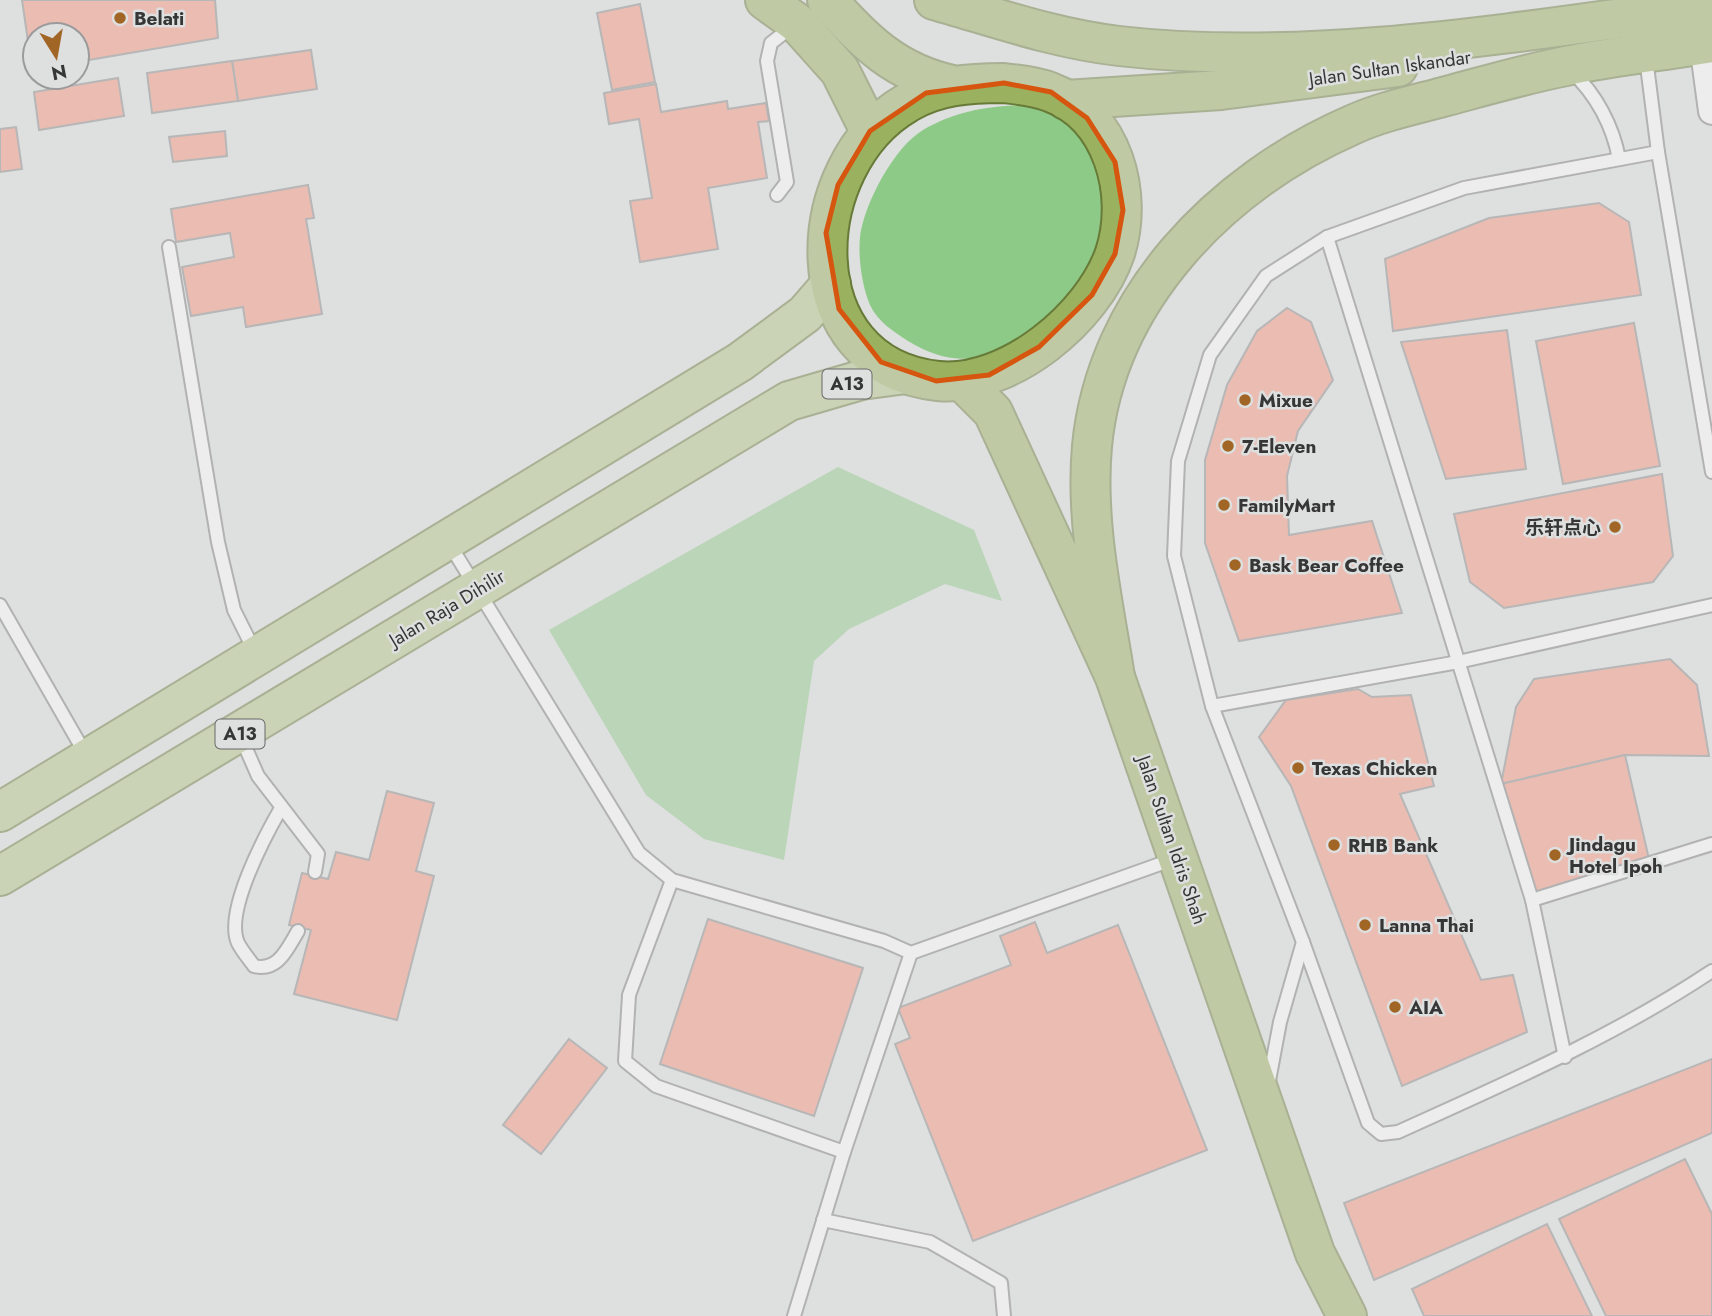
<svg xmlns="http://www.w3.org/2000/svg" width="1712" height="1316" viewBox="0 0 1712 1316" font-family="Jost,'Noto Sans SC',sans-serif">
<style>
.green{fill:#8eca87}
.building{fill:#f8937c;stroke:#888787;stroke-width:2}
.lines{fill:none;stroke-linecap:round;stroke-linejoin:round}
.service-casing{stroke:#7c7c7d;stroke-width:16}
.minor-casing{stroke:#7c7c7d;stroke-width:30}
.primary-casing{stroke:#677a38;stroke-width:42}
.trunk-casing{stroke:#677a38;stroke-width:42}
.service{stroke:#fff;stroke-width:12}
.minor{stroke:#fff;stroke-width:26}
.primary{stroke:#b3c588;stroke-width:38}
.trunk{stroke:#9ab260;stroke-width:38}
.marked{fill:none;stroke:#d65610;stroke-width:5;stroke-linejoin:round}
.poi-dot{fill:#a16626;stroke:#dedfdf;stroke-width:2.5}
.labels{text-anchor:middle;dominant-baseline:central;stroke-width:5;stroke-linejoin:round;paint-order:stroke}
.shield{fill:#dedfdf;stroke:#686969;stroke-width:2}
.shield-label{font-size:18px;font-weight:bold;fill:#363637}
.poi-label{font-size:19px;font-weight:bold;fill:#363637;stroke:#dedfdf;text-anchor:start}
.street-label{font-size:19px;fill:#363637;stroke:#dedfdf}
</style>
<rect width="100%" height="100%" fill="#dedfdf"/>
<g class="green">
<path d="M 1024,105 C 1042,111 1069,118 1081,133 C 1098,152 1110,202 1107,228 C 1103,255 1084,276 1067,295 C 1023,346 974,382 908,341 C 894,332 877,321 870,305 C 862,286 858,258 860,237 C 864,204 894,147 923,130 C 955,111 988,106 1024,105 Z"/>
<polygon points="838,467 974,530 1002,601 945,584 849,629 814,661 784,860 704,839 646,795 549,630"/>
</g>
<g class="building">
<polygon points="22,0 215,0 218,38 77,62 77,35 35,35 35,69 32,69"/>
<polygon points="640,4 655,82 612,90 597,13"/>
<polygon points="311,50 317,89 238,101 232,61"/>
<polygon points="232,61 238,101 152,113 147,73"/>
<polygon points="118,78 124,116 39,130 34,92"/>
<polygon points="656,84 661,112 727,101 728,109 766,103 769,121 758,122 767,178 708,188 718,249 640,262 630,201 652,198 639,119 609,124 604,93"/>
<polygon points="16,127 22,169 0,172 0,129"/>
<polygon points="225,131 227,156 173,162 169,137"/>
<polygon points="308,185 314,218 306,219 322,314 246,327 243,307 191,316 182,267 234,257 230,233 176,242 171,209"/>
<polygon points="1599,203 1629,222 1641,295 1393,331 1385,259 1489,218"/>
<polygon points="1287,308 1311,322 1333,380 1298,431 1287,476 1289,535 1372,521 1402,613 1239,641 1205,543 1205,460 1227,385 1257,331"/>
<polygon points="1634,323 1660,466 1563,484 1536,341"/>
<polygon points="1507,330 1526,469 1446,479 1401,342"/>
<polygon points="1662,474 1673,556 1653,582 1504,608 1470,582 1454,514"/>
<polygon points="1670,659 1697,685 1709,756 1625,755 1501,784 1516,707 1534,679"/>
<polygon points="1358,689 1372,697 1411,695 1434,786 1400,794 1481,980 1513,975 1527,1032 1402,1086 1291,786 1259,737 1286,700"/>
<polygon points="1625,755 1649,859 1535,894 1501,784"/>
<polygon points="387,791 434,803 416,871 434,876 397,1020 294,994 311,930 289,925 302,873 328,879 336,852 369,860"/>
<polygon points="708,919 863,968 814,1116 660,1064"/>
<polygon points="1035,922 1047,953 1118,925 1207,1150 973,1241 895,1044 910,1038 898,1008 1011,965 1000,936"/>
<polygon points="569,1039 607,1068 541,1154 503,1125"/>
<polygon points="1712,1059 1712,1133 1374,1280 1344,1203"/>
<polygon points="1685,1159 1712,1214 1712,1316 1606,1316 1559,1219"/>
<polygon points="1547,1224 1592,1316 1424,1316 1412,1289"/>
</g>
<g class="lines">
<defs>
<g id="service">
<polyline points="1646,58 1658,152 1712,472"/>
<path d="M 1571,71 C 1596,94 1613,126 1619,159"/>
<path d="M 1658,152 L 1464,188 L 1327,237 L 1266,276 L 1210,355 L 1178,461 L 1174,556 L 1212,706 L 1303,942 L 1368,1123 L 1381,1134 L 1398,1132 C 1506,1083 1613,1037 1712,971"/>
<polyline points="777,195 787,182 767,61 771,43 794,25"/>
<polyline points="1327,237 1532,900 1565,1057"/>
<polyline points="169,247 218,542 234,610 255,652"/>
<polyline points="450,545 639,853 672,880 884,941 911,953 844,1152 794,1316"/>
<polyline points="0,605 86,755"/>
<polyline points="1212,706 1458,662 1712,605"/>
<polyline points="240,735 258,776 318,854 315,872"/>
<path d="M 281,808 C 265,836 224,912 238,943 C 242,951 249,959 254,966 C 278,972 287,949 298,931"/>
<polyline points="672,880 629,995 625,1061 656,1086 844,1152"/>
<polyline points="1532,900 1712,844"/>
<polyline points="911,953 1174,859"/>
<polyline points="1268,1086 1280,1022 1303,942"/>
<polyline points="823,1220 930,1242 1001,1283 1004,1316"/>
</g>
<polyline id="minor" points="1703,44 1712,111"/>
<g id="primary">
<polyline points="0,812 740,362 805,314 831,284"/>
<polyline points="0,876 789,401 861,380 906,374"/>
</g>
<g id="trunk">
<polyline points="765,0 797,23 840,71 870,131"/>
<path d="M 827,0 C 866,42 894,72 952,85"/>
<path d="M 934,0 C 994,17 1056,39 1119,46 C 1302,67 1505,34 1687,9 L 1712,11"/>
<path d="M 1004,83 C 1019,85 1035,86 1050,92 C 1113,115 1134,194 1115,253 C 1093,318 1008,388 938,381 C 792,366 800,165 907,103 C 936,85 970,83 1004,83 Z"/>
<polyline points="1066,100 1221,90 1398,67"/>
<polyline points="962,381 993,412 1115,677 1315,1253 1347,1316"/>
<path d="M 1115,677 C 1103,601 1085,523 1092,446 C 1106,299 1221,182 1352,125 C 1380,112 1413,105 1443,97 C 1484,86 1525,74 1566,66 C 1614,56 1663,51 1712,43"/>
</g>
</defs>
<use href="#service" class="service-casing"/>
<use href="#minor" class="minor-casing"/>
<use href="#primary" class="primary-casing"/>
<use href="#trunk" class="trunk-casing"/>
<use href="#service" class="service"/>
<use href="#minor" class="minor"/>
<use href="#primary" class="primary"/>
<use href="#trunk" class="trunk"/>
</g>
<path d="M0 0H1712V1316H0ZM 1004,83 L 1051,92 L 1087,118 L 1115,162 L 1123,210 L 1115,254 L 1092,295 L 1039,347 L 989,375 L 936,381 L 881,362 L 839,309 L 826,233 L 838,185 L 870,131 L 926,93 Z" fill="#dedfdf" fill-opacity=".55" fill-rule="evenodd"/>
<path class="marked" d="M 1004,83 L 1051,92 L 1087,118 L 1115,162 L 1123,210 L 1115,254 L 1092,295 L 1039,347 L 989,375 L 936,381 L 881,362 L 839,309 L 826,233 L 838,185 L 870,131 L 926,93 Z"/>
<g class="poi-dot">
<circle cx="120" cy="18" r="7"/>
<circle cx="1245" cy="400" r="7"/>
<circle cx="1228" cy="446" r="7"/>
<circle cx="1224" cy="505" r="7"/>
<circle cx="1615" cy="527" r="7"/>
<circle cx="1235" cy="565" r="7"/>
<circle cx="1298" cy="768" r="7"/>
<circle cx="1334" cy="845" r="7"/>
<circle cx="1555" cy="855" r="7"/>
<circle cx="1365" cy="925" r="7"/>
<circle cx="1395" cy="1007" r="7"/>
</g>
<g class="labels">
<g class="shield">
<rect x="822.5" y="369.5" width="49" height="29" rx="5"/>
<rect x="215.5" y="719.5" width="49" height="29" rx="5"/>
</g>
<g class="shield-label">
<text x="847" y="384">A13</text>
<text x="240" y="734">A13</text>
</g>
<g class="poi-label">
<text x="134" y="18">Belati</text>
<text x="1259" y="400">Mixue</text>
<text x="1242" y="446">7-Eleven</text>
<text x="1238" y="505">FamilyMart</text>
<text x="1601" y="527" text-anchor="end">乐轩点心</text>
<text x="1249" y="565">Bask Bear Coffee</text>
<text x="1312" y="768">Texas Chicken</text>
<text x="1569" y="844">Jindagu<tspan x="1569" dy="22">Hotel Ipoh</tspan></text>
<text x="1348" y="845">RHB Bank</text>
<text x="1379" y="925">Lanna Thai</text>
<text x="1409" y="1007">AIA</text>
</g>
<g class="street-label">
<text transform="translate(1390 68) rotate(-8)">Jalan Sultan Iskandar</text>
<text transform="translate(447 608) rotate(-31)">Jalan Raja Dihilir</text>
<text transform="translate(1172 840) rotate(71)">Jalan Sultan Idris Shah</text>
</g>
</g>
<g transform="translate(56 56) rotate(169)"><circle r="33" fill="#dedfdf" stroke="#9b9b9c" stroke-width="2"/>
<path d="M0-5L12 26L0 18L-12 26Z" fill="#a16626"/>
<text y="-10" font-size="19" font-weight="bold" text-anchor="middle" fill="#363637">N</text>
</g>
</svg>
